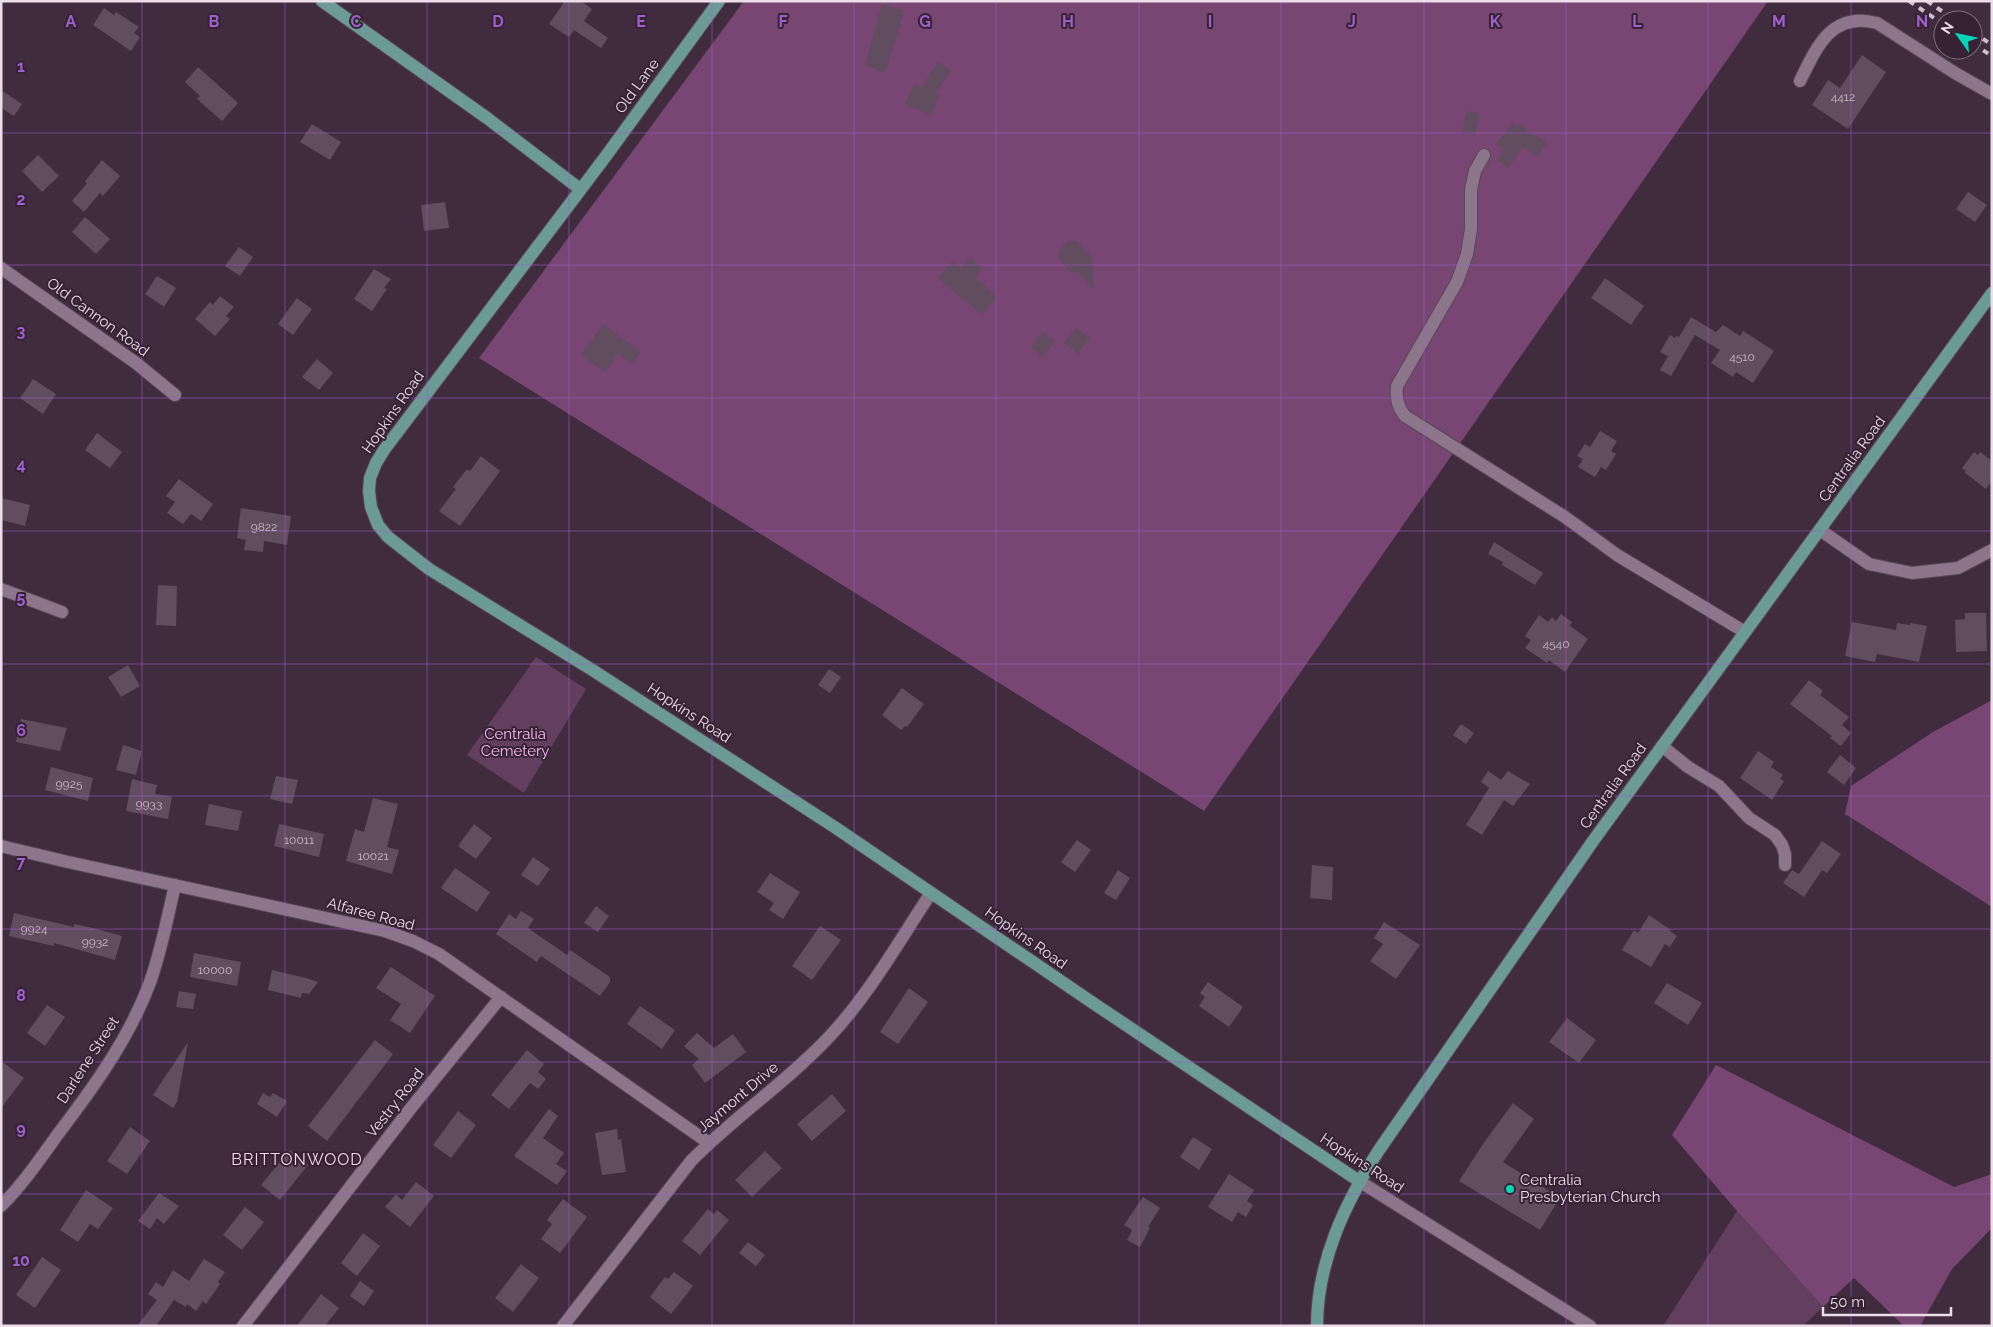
<svg xmlns="http://www.w3.org/2000/svg" width="1993" height="1327" viewBox="0 0 1993 1327" font-family="Raleway,sans-serif">
<style>
.green{fill:#623f5e}
.forest{fill:#774672}
.building{fill:#624c5f}
.lines{fill:none;stroke-linecap:round;stroke-linejoin:round}
.minor-casing{stroke:#594858;stroke-width:14}
.major-casing{stroke:#594858;stroke-width:14}
.minor{stroke:#8d768b;stroke-width:12}
.major{stroke:#6c9a96;stroke-width:12}
.rail{stroke:#cebfcc;stroke-width:4;stroke-dasharray:6 6;stroke-linecap:butt}
.grid{fill:none;stroke:#9d61cc;stroke-width:1;stroke-opacity:0.55}
.poi-dot{fill:#03d5b6;stroke:#362234;stroke-width:2}
.labels{text-anchor:middle;dominant-baseline:central;stroke-width:4;stroke-linejoin:round;paint-order:stroke}
.number-label{font-size:12px;fill:#c9b9c6}
.street-label{font-size:15px;fill:#ebdde9;stroke:#362234}
.park-label{font-size:15px;fill:#fabef3;stroke:#362234}
.poi-label{font-size:15px;fill:#ebdde9;stroke:#362234;text-anchor:start}
.neighbourhood-label{font-size:16px;letter-spacing:1px;fill:#f4d9f0;stroke:#362234}
.grid-label{font-size:16px;text-anchor:middle;font-weight:bold;fill:#9d61cc;stroke:#362234;stroke-width:4;stroke-linejoin:round;paint-order:stroke}
</style>
<rect width="100%" height="100%" fill="#402c3e"/>
<g class="green">
<polygon points="536,657 586,689 524,793 467,755"/>
<polygon points="1737,1211 1823,1307 1803,1326 1663,1326"/>
</g>
<g class="forest">
<polygon points="744,1 1768,1 1204,811 479,358"/>
<polygon points="1992,700 1992,907 1845,814 1851,786 1933,732"/>
<polygon points="1716,1065 1954,1187 1992,1174 1992,1228 1952,1269 1920,1326 1904,1326 1854,1278 1823,1307 1737,1211 1672,1135"/>
</g>
<g class="building">
<polygon points="565,1 581,1 592,9 584,21 608,38 601,48 574,30 569,37 549,24"/>
<polygon points="882,4 904,11 885,73 865,65"/>
<polygon points="104,8 114,15 116,12 139,27 134,33 140,37 131,51 93,25"/>
<polygon points="1862,55 1886,72 1848,129 1812,105 1828,80 1840,88"/>
<polygon points="938,62 951,70 936,93 940,95 931,115 905,104 914,84 922,87"/>
<polygon points="198,67 238,103 222,121 197,99 200,96 185,82"/>
<polygon points="1,90 22,104 14,116 1,108"/>
<polygon points="1467,111 1480,114 1475,135 1462,133"/>
<polygon points="1513,123 1517,126 1518,124 1547,143 1538,157 1523,147 1508,168 1497,160 1504,150 1496,144"/>
<polygon points="312,124 341,142 330,160 300,142"/>
<polygon points="38,155 59,176 42,192 22,171"/>
<polygon points="102,160 120,176 103,196 100,193 84,212 72,201 87,183 85,181"/>
<polygon points="1968,192 1987,205 1975,222 1956,209"/>
<polygon points="445,202 449,228 424,231 421,205"/>
<polygon points="85,217 110,239 96,254 72,232"/>
<polygon points="1077,241 1092,258 1094,289 1076,271 1073,274 1059,259 1058,251 1067,242"/>
<polygon points="239,247 253,257 240,276 225,266"/>
<polygon points="970,258 982,269 975,277 998,297 982,315 938,278 953,261 961,268"/>
<polygon points="374,269 391,279 384,288 387,289 372,311 354,299"/>
<polygon points="157,276 176,288 164,307 145,294"/>
<polygon points="1605,278 1644,306 1631,325 1591,298"/>
<polygon points="220,296 234,307 226,316 230,319 215,336 195,319 210,302 213,305"/>
<polygon points="297,298 312,309 293,335 278,324"/>
<polygon points="1691,317 1716,332 1723,325 1740,336 1743,331 1774,351 1753,383 1736,372 1733,377 1711,363 1720,350 1695,335 1671,376 1660,370 1668,356 1660,352 1670,335 1675,338 1676,336 1679,337"/>
<polygon points="603,324 641,352 632,364 618,354 605,372 581,355"/>
<polygon points="1076,328 1090,338 1078,354 1064,343"/>
<polygon points="1043,332 1055,342 1043,357 1031,347"/>
<polygon points="317,359 333,373 319,390 302,377"/>
<polygon points="33,379 56,394 43,414 20,398"/>
<polygon points="1600,431 1617,441 1611,451 1616,454 1606,470 1601,467 1595,477 1578,467 1583,459 1577,456 1585,444 1590,447"/>
<polygon points="97,433 122,452 110,468 85,450"/>
<polygon points="1974,452 1978,455 1980,452 1992,461 1992,481 1986,489 1964,472 1966,471 1962,468"/>
<polygon points="481,456 500,471 460,526 439,511 456,489 453,487 467,469 470,471"/>
<polygon points="179,479 213,504 201,521 191,514 183,524 167,513 175,502 166,496"/>
<polygon points="1,498 30,505 25,526 1,520"/>
<polygon points="241,508 291,516 287,545 264,541 263,552 244,550 246,540 237,538"/>
<polygon points="1494,542 1543,573 1535,585 1502,565 1503,562 1488,554"/>
<polygon points="158,585 177,586 176,626 156,625"/>
<polygon points="1965,613 1986,613 1987,651 1956,652 1955,620 1965,619"/>
<polygon points="1561,614 1572,622 1570,626 1588,639 1565,672 1549,660 1547,663 1525,648 1531,640 1525,636 1539,615 1548,622 1552,617 1556,621"/>
<polygon points="1852,622 1896,630 1897,623 1910,625 1911,623 1927,626 1919,662 1877,654 1875,662 1845,656"/>
<polygon points="128,665 140,686 121,697 108,677"/>
<polygon points="829,669 841,677 830,693 818,685"/>
<polygon points="1809,680 1823,691 1820,695 1849,717 1842,725 1851,733 1841,746 1830,738 1832,736 1790,704"/>
<polygon points="902,688 924,704 907,727 905,726 901,730 882,715"/>
<polygon points="21,719 67,728 60,751 16,742"/>
<polygon points="1461,724 1474,733 1466,744 1453,735"/>
<polygon points="123,745 142,751 136,775 116,770"/>
<polygon points="1758,751 1774,762 1771,767 1783,775 1780,779 1784,781 1772,800 1740,778"/>
<polygon points="1840,755 1856,768 1844,785 1827,772"/>
<polygon points="51,767 93,778 88,801 45,790"/>
<polygon points="1488,771 1501,780 1508,771 1530,784 1513,806 1504,800 1482,835 1466,825 1489,788 1481,782"/>
<polygon points="276,776 298,780 292,804 270,799"/>
<polygon points="132,779 157,785 155,794 172,797 168,819 126,811"/>
<polygon points="373,798 398,804 387,847 399,850 392,874 346,861 355,829 364,832"/>
<polygon points="209,804 242,811 238,831 205,825"/>
<polygon points="279,824 324,834 319,857 274,846"/>
<polygon points="474,824 492,838 476,859 458,846"/>
<polygon points="1077,840 1091,850 1075,872 1061,862"/>
<polygon points="1822,841 1841,854 1827,873 1822,870 1804,897 1783,883 1792,870 1799,874"/>
<polygon points="533,857 550,869 538,886 521,875"/>
<polygon points="1312,865 1333,867 1332,900 1310,898"/>
<polygon points="455,868 490,892 477,912 441,888"/>
<polygon points="1118,870 1130,878 1116,900 1104,893"/>
<polygon points="770,873 800,892 783,919 769,910 774,903 757,892"/>
<polygon points="596,906 609,916 598,932 584,923"/>
<polygon points="521,911 534,919 528,928 567,955 570,950 610,977 610,982 600,996 541,956 537,962 496,934 509,914 516,919"/>
<polygon points="14,913 74,927 74,924 93,928 122,936 115,960 54,943 54,946 9,936"/>
<polygon points="1649,915 1671,930 1670,931 1677,936 1670,947 1665,944 1651,967 1622,950 1634,930 1638,933"/>
<polygon points="1384,922 1420,945 1396,979 1370,961 1383,944 1374,938"/>
<polygon points="820,926 841,940 812,980 792,966"/>
<polygon points="194,953 241,962 237,986 190,977"/>
<polygon points="391,967 435,996 410,1033 390,1020 401,1004 376,988"/>
<polygon points="272,970 306,978 318,982 309,994 302,993 301,998 268,990"/>
<polygon points="1208,982 1243,1007 1229,1027 1199,1006 1205,997 1200,993"/>
<polygon points="1667,983 1702,1003 1688,1025 1654,1003"/>
<polygon points="909,988 928,1002 898,1044 880,1032"/>
<polygon points="179,991 196,994 193,1009 176,1007"/>
<polygon points="47,1005 65,1017 45,1046 27,1033"/>
<polygon points="640,1006 675,1030 662,1049 627,1024"/>
<polygon points="1567,1018 1596,1040 1579,1063 1549,1042"/>
<polygon points="697,1033 714,1048 733,1034 746,1052 705,1083 692,1065 699,1059 684,1046"/>
<polygon points="375,1040 393,1054 327,1141 308,1126"/>
<polygon points="188,1042 177,1102 173,1108 153,1095"/>
<polygon points="527,1050 544,1064 538,1072 546,1079 538,1089 530,1083 509,1109 491,1095"/>
<polygon points="1,1061 24,1078 1,1108"/>
<polygon points="263,1093 270,1097 273,1093 287,1101 277,1117 257,1104"/>
<polygon points="832,1094 846,1111 812,1141 797,1124"/>
<polygon points="1513,1103 1534,1119 1503,1162 1560,1198 1540,1230 1459,1181 1483,1144"/>
<polygon points="549,1109 558,1116 543,1138 564,1153 556,1164 567,1171 557,1185 514,1156"/>
<polygon points="458,1111 476,1125 451,1158 433,1145"/>
<polygon points="130,1127 150,1141 127,1174 107,1161"/>
<polygon points="617,1129 618,1140 621,1139 626,1172 602,1175 595,1133"/>
<polygon points="1193,1137 1212,1149 1199,1170 1180,1157"/>
<polygon points="290,1150 308,1165 280,1200 261,1185"/>
<polygon points="765,1151 782,1168 752,1197 735,1180"/>
<polygon points="1229,1174 1254,1190 1247,1201 1253,1205 1246,1217 1238,1212 1232,1222 1208,1207"/>
<polygon points="416,1182 434,1196 410,1227 385,1207 396,1194 402,1200"/>
<polygon points="86,1190 113,1208 98,1229 90,1224 78,1242 60,1230"/>
<polygon points="159,1193 179,1206 164,1224 157,1218 150,1229 138,1221"/>
<polygon points="1143,1197 1160,1208 1148,1227 1150,1228 1140,1247 1127,1240 1132,1230 1124,1225"/>
<polygon points="563,1199 587,1217 560,1253 541,1239 552,1224 547,1220"/>
<polygon points="245,1207 264,1222 242,1250 223,1235"/>
<polygon points="708,1209 714,1214 717,1210 729,1220 700,1255 682,1241"/>
<polygon points="363,1233 380,1246 357,1276 341,1263"/>
<polygon points="748,1242 765,1255 756,1266 739,1253"/>
<polygon points="42,1257 61,1270 35,1308 16,1295"/>
<polygon points="204,1259 225,1272 218,1282 220,1284 206,1304 203,1301 196,1311 187,1304 186,1307 174,1300 156,1326 137,1326 157,1300 148,1294 156,1282 163,1287 173,1270 189,1281"/>
<polygon points="521,1264 539,1278 513,1312 495,1298"/>
<polygon points="674,1272 693,1286 671,1314 650,1297 665,1277 668,1279"/>
<polygon points="360,1281 374,1291 364,1306 350,1296"/>
<polygon points="321,1294 339,1308 325,1326 297,1326"/>
</g>
<g class="lines">
<defs>
<g id="minor">
<path d="M 1800,81 C 1817,46 1832,11 1877,23 L 1955,73 L 1992,94"/>
<path d="M 1484,155 L 1475,171 L 1471,190 L 1471,229 L 1467,254 L 1457,282 L 1397,386 C 1396,398 1397,406 1405,416 L 1565,517 L 1617,555 L 1745,632"/>
<polyline points="1,268 136,363 175,395"/>
<polyline points="1820,530 1869,564 1912,573 1958,568 1992,550"/>
<polyline points="1,589 62,612"/>
<polyline points="1662,746 1688,767 1719,786 1749,818 1775,835 1782,845 1785,854 1785,865"/>
<polyline points="1,846 68,862 385,931 413,941 439,954 709,1143"/>
<polyline points="1359,1181 1590,1326"/>
<path d="M 1,1206 C 23,1184 40,1159 58,1134 C 93,1088 128,1040 149,985 C 161,953 167,919 175,885"/>
<polyline points="243,1326 411,1108 501,997"/>
<path d="M 563,1326 L 691,1161 C 735,1116 787,1082 830,1036 C 870,993 899,941 931,893"/>
</g>
<g id="major">
<polyline points="322,1 487,118 580,189"/>
<polyline points="719,1 606,156 384,450 376,463 370,478 369,491 371,507 378,525 388,537 429,569 594,671 836,828 1093,1003 1359,1181"/>
<path d="M 1317,1326 C 1317,1262 1345,1203 1379,1150 L 1593,841 L 1992,293"/>
</g>
</defs>
<use href="#minor" class="minor-casing"/>
<use href="#major" class="major-casing"/>
<use href="#minor" class="minor"/>
<use href="#major" class="major"/>
<g class="rail">
<polyline points="1909,1 1943,24"/>
<polyline points="1927,1 1955,20"/>
<polyline points="1973,32 1992,45"/>
<polyline points="1973,44 1992,56"/>
</g>
</g>
<path class="grid" d="M 142,1 L 142,1326M 285,1 L 285,1326M 427,1 L 427,1326M 569,1 L 569,1326M 712,1 L 712,1326M 854,1 L 854,1326M 996,1 L 996,1326M 1139,1 L 1139,1326M 1281,1 L 1281,1326M 1424,1 L 1424,1326M 1566,1 L 1566,1326M 1708,1 L 1708,1326M 1851,1 L 1851,1326M 1,133 L 1992,133M 1,265 L 1992,265M 1,398 L 1992,398M 1,531 L 1992,531M 1,664 L 1992,664M 1,796 L 1992,796M 1,929 L 1992,929M 1,1062 L 1992,1062M 1,1194 L 1992,1194"/>
<circle class="poi-dot" cx="1510" cy="1189" r="5"/>
<g class="labels">
<g class="number-label">
<text x="1843" y="97">4412</text>
<text x="1742" y="357">4510</text>
<text x="264" y="527">9822</text>
<text x="1556" y="644">4540</text>
<text x="69" y="784">9925</text>
<text x="149" y="804">9933</text>
<text x="299" y="840">10011</text>
<text x="373" y="856">10021</text>
<text x="34" y="929">9924</text>
<text x="95" y="942">9932</text>
<text x="215" y="970">10000</text>
</g>
<g class="street-label">
<text transform="translate(637 86) rotate(-54)">Old Lane</text>
<text transform="translate(98 317) rotate(36)">Old Cannon Road</text>
<text transform="translate(393 412) rotate(-55)">Hopkins Road</text>
<text transform="translate(1852 459) rotate(-54)">Centralia Road</text>
<text transform="translate(689 713) rotate(33)">Hopkins Road</text>
<text transform="translate(1613 786) rotate(-54)">Centralia Road</text>
<text transform="translate(371 914) rotate(15)">Alfaree Road</text>
<text transform="translate(1026 938) rotate(35)">Hopkins Road</text>
<text transform="translate(88 1060) rotate(-57)">Darlene Street</text>
<text transform="translate(738 1097) rotate(-40)">Jaymont Drive</text>
<text transform="translate(395 1103) rotate(-52)">Vestry Road</text>
<text transform="translate(1362 1163) rotate(33)">Hopkins Road</text>
</g>
<g class="park-label">
<text x="515" y="734">Centralia<tspan x="515" dy="17">Cemetery</tspan></text>
</g>
<g class="poi-label">
<text x="1520" y="1180">Centralia<tspan x="1520" dy="17">Presbyterian Church</tspan></text>
</g>
<g class="neighbourhood-label">
<text x="297" y="1159">BRITTONWOOD</text>
</g>
</g>
<g class="grid-label">
<text x="71" y="27">A</text>
<text x="214" y="27">B</text>
<text x="356" y="27">C</text>
<text x="498" y="27">D</text>
<text x="641" y="27">E</text>
<text x="783" y="27">F</text>
<text x="925" y="27">G</text>
<text x="1068" y="27">H</text>
<text x="1210" y="27">I</text>
<text x="1352" y="27">J</text>
<text x="1495" y="27">K</text>
<text x="1637" y="27">L</text>
<text x="1779" y="27">M</text>
<text x="1922" y="27">N</text>
<text x="21" y="72">1</text>
<text x="21" y="205">2</text>
<text x="21" y="337">3</text>
<text x="21" y="470">4</text>
<text x="21" y="603">5</text>
<text x="21" y="736">6</text>
<text x="21" y="868">7</text>
<text x="21" y="1001">8</text>
<text x="21" y="1134">9</text>
<text x="21" y="1266">10</text>
</g>
<rect width="1993" height="1327" fill="none" stroke="#ebdde9" stroke-width="5"/>
<g transform="translate(1958 35) rotate(303)"><circle r="24" fill="#362234" stroke="#7e6d7c"/>
<path d="M0-4L9 19L0 12L-9 19Z" fill="#03d5b6"/>
<text y="-8" font-size="14" font-weight="bold" text-anchor="middle" fill="#ebdde9">N</text>
</g>
<path d="M1823 1307v8h128v-8" fill="none" stroke="#ebdde9" stroke-width="2.5"/>
<text x="1830" y="1307" font-size="15" fill="#ebdde9" stroke="#362234" stroke-width="4" paint-order="stroke">50 m</text>
</svg>
